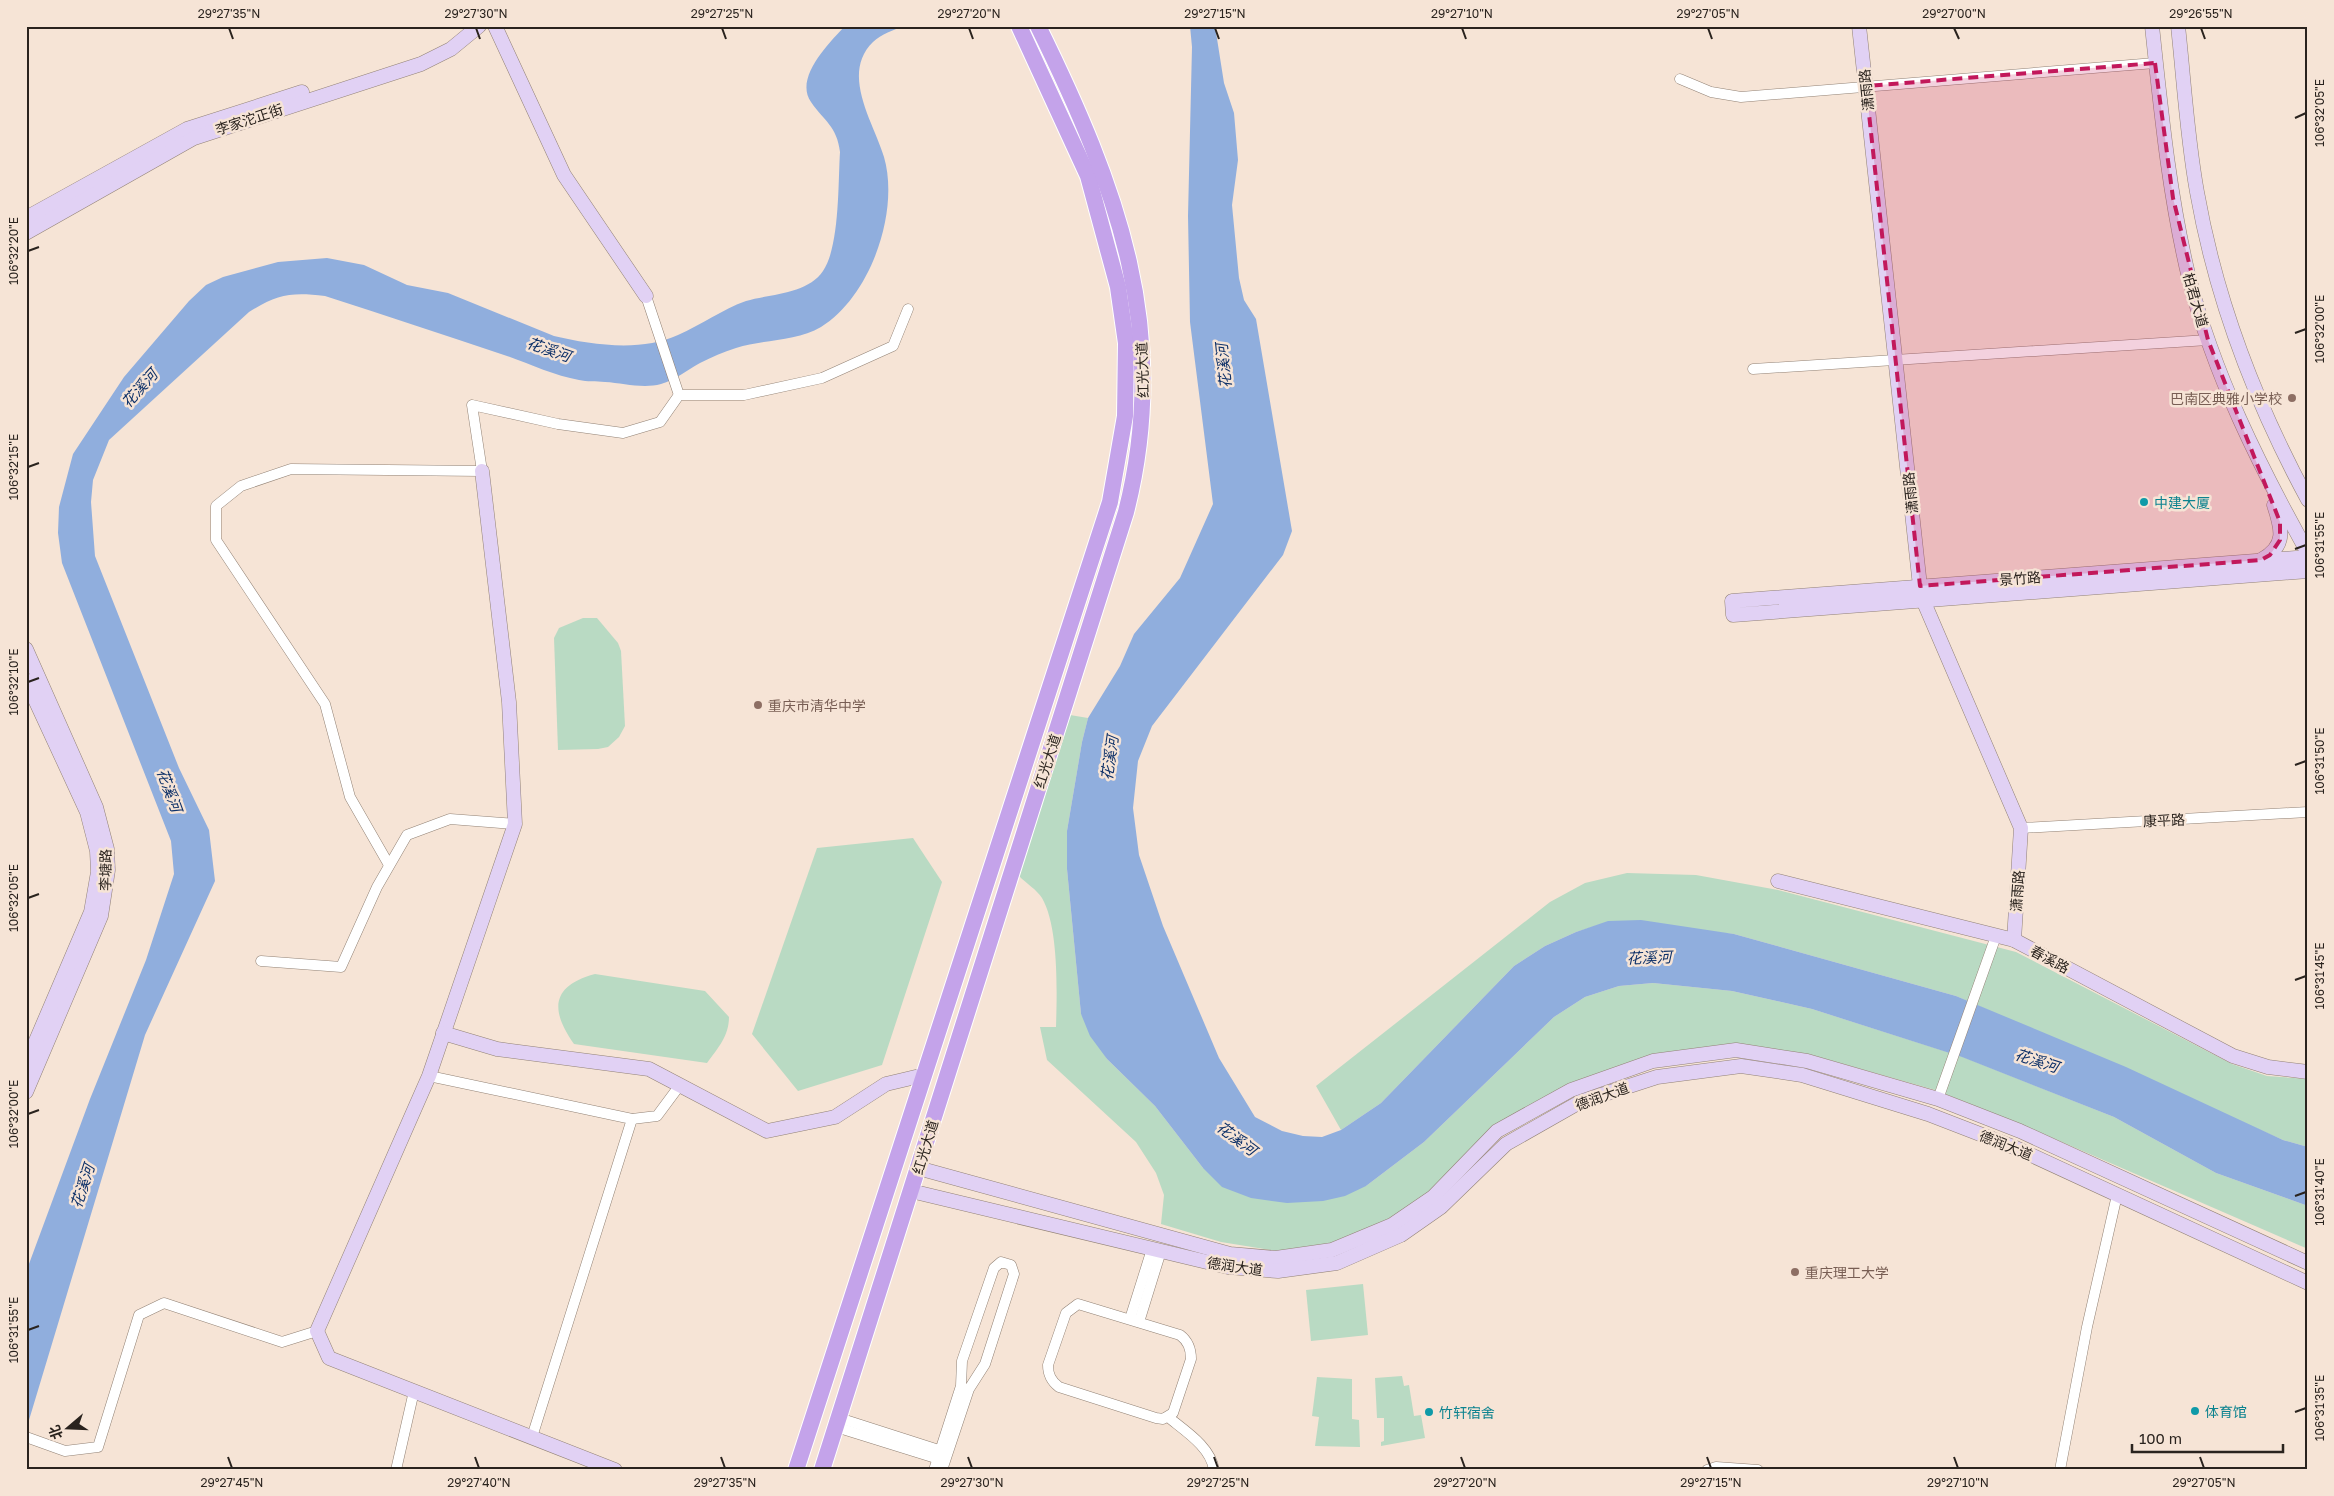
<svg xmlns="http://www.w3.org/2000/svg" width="2334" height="1496" viewBox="0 0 2334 1496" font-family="'Golos Text','Noto Sans SC',sans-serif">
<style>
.green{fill:#b9dac3}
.water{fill:#90aedd}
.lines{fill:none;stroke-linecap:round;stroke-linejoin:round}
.street-casing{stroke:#928275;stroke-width:11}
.secondary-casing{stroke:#928275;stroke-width:15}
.primary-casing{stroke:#fff;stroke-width:18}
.street{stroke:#fff;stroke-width:10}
.secondary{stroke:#e1d1f4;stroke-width:14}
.primary{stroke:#c4a3ea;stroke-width:16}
.marked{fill:#c2185b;fill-opacity:0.2;stroke:#c2185b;stroke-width:4;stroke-dasharray:10 6;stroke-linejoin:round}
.ticks{fill:none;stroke:#2a231e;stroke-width:2}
.education-dot{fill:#8d6e63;stroke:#f6e4d6;stroke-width:2}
.culture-dot{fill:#0f9aa8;stroke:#f6e4d6;stroke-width:2}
.labels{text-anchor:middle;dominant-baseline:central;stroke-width:5;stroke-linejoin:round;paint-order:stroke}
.street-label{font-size:14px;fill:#2a231e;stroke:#f6e4d6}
.education-label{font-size:14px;fill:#785e54;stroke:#f6e4d6;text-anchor:start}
.culture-label{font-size:14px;fill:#0d838f;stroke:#f6e4d6;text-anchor:start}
.water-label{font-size:15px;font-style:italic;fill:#0d3068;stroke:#f6e4d6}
.neatline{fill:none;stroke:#2a231e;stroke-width:2}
.ticks-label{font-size:12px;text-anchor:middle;fill:#2a231e}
</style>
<rect width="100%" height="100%" fill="#f6e4d6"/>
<g class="green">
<polygon points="583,618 597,618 618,643 621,651 625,726 619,737 608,747 598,749 558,750 554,638 559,628"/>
<path d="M 1070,715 L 1088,718 L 1082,742 L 1067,831 L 1067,869 L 1081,1014 L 1107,1059 L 1155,1106 L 1203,1168 L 1366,1186 L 1424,1142 L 1554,1017 L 1585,997 L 1619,986 L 1653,983 L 1732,991 L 1812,1009 L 1963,1057 L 2114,1117 L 2216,1173 L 2308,1206 L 2308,1249 L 2023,1125 L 1935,1090 L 1808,1054 L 1650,1056 L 1568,1084 L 1493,1128 L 1428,1193 L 1388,1219 L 1330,1244 L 1276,1251 L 1221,1242 L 1161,1224 L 1164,1195 L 1156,1173 L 1136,1142 L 1047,1060 L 1040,1027 L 1056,1027 C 1057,993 1059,927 1042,898 C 1037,890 1026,883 1019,876 Z"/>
<polygon points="913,838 942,882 882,1065 798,1091 752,1034 817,848"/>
<polygon points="1627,873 1696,875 1778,890 2016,952 2232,1064 2267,1076 2308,1079 2308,1147 2283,1140 1956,996 1734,934 1608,922 1576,932 1545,946 1514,966 1381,1103 1341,1130 1316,1086 1550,902 1585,883"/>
<path d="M 595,974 L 705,991 L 729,1017 C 729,1036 718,1048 707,1063 L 574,1044 C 550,1010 551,986 595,974 Z"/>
<polygon points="1363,1284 1368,1335 1311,1341 1306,1290"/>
<polygon points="1402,1376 1404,1386 1409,1385 1414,1416 1421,1415 1425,1438 1381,1446 1381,1442 1384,1441 1384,1418 1377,1418 1375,1378"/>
<polygon points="1317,1377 1352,1379 1352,1419 1359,1420 1360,1447 1315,1446 1319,1417 1312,1416"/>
</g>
<g class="water">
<path d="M 845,26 L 904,26 C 894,30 881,34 873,42 C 840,74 874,123 884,157 C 900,212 870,297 821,327 C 796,342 763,339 736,348 C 723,352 712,357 700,363 C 687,370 675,380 661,384 C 643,389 623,383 605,382 C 596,381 587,382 579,380 C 554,376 528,363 504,355 C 444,335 385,315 325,296 C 291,292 278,294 249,312 L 109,440 L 93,480 L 91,502 L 95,556 L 179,768 L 209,830 L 215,881 L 145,1035 L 26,1430 L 26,1272 L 90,1099 L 146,960 L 174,874 L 171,841 L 62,563 L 58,533 L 59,507 L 73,454 L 124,377 L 189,301 L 206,285 L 223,277 L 278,262 L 327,258 L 364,265 L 407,285 L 448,293 L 554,336 C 592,345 642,352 678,335 C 701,325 723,309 746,301 C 770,294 808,294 823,271 C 840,246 838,183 840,152 C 837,126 824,121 811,102 C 794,78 829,43 845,26 Z"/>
<polygon points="1190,26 1215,26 1224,83 1234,113 1238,160 1232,205 1239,278 1244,300 1256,319 1292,531 1283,555 1152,726 1138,761 1133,808 1139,855 1163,926 1219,1058 1255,1117 1282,1131 1303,1136 1322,1137 1341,1130 1381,1103 1514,966 1545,946 1576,932 1608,921 1641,920 1734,934 1956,996 2126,1067 2283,1140 2308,1147 2308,1206 2216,1173 2114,1117 1962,1057 1812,1009 1732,991 1653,983 1619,986 1585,997 1554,1017 1424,1142 1366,1186 1345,1196 1323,1201 1287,1203 1251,1198 1222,1187 1203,1168 1155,1106 1107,1059 1090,1036 1081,1014 1067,869 1067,831 1082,742 1088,718 1120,666 1134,634 1180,578 1213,504 1190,322 1188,216 1192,47"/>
</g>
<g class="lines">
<defs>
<g id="street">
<polyline points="1680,79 1711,92 1741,97 2155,63"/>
<polyline points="646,296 679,395"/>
<polyline points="1753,369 2208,340"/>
<polyline points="2021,828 2308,812"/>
<polyline points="389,865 350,797 325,704 216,540 216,506 241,486 291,469 482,471 472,405 558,424 623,433 660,422 679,395 744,395 822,378 893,346 908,309"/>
<polyline points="261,961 341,967 377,887 407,835 450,819 515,824"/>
<polyline points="429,1076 632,1119 532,1437"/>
<polyline points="1938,1099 1996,936"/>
<polyline points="632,1119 657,1116 680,1085"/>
<path d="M 1078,1304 L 1180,1335 C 1188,1341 1191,1348 1191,1359 L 1173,1413 L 1163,1419 L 1156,1418 L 1059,1387 C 1051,1381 1048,1375 1048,1365 L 1066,1313 Z"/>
<polyline points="1130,1319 1152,1249"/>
<polyline points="1139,1322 1161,1251"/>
<path d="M 1168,1417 C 1185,1431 1211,1447 1214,1470"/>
<polyline points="839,1418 945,1452"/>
<polyline points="836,1427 942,1460"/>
<polyline points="26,1437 65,1451 98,1447 139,1315 164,1303 282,1342 317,1331"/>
<polyline points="396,1470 414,1391"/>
<polyline points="934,1470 961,1386 962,1361 994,1268 1001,1262 1011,1265 1014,1274 985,1364 969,1389 942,1470"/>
<polyline points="1707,1470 1716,1467 1758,1470"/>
<polyline points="2060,1470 2087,1327 2117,1195"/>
</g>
<g id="secondary">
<polyline points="495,26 564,175 646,296"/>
<polyline points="1859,26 1920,586 1923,600 2021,828 2014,940"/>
<path d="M 2152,26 C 2161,110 2169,195 2189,278 C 2214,375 2259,465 2308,553"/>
<path d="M 2178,26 C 2184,81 2187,137 2197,192 C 2216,300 2256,404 2308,500"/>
<polyline points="26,218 187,129 302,92"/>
<polyline points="26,233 194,138 421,64 451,49 479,26"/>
<polyline points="482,471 509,702 515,824 429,1076 317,1331 329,1358 615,1470"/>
<polyline points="2308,557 1732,601 1733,615 2308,571"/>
<path d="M 2261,560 C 2287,546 2282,529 2274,505"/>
<polyline points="26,649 96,807 107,849 108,870 101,916 26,1092"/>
<polyline points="26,680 87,812 97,851 98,872 91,912 26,1064"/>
<polyline points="1778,881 2014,940 2233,1056 2268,1067 2308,1072"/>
<polyline points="443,1033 497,1049 649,1069 767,1131 835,1117 886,1084 924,1075"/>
<polyline points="918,1168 1230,1254 1276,1258 1332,1250 1392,1225 1433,1197 1497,1131 1571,1090 1653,1061 1736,1050 1807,1061 1938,1099 2020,1131 2308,1263"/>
<polyline points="911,1191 1228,1267 1278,1271 1337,1263 1401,1235 1441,1207 1506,1144 1580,1102 1657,1077 1741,1066 1802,1075 1928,1114 2016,1148 2308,1283"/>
</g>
<g id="primary">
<polyline points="796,1470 1110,502 1125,416 1126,343 1118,287 1088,176 1019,26"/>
<path d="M 822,1470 L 1126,512 C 1172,332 1117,187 1038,26"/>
</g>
</defs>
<use href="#street" class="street-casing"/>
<use href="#secondary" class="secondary-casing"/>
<use href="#primary" class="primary-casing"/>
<use href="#street" class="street"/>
<use href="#secondary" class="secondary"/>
<use href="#primary" class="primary"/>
</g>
<path class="marked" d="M 2155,63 L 2173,198 L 2208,340 L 2280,522 L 2280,540 L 2270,555 L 2261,560 L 1920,586 L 1866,86 Z"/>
<path class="ticks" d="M 229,28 L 233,39M 476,28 L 480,39M 722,28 L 726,39M 969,28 L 973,39M 1215,28 L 1219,39M 1462,28 L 1466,39M 1708,28 L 1712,39M 1954,28 L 1959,39M 2201,28 L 2205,39M 2295,118 L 2306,113M 28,251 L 39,247M 2295,333 L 2306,329M 28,467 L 39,463M 2295,549 L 2306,545M 28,682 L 39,678M 2295,765 L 2306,761M 28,898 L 39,894M 2295,980 L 2306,976M 28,1114 L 39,1110M 2295,1196 L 2306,1192M 28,1330 L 39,1326M 2295,1412 L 2306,1408M 228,1457 L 232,1468M 475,1457 L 479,1468M 721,1457 L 725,1468M 968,1457 L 972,1468M 1214,1457 L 1218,1468M 1461,1457 L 1465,1468M 1707,1457 L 1711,1468M 1954,1457 L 1958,1468M 2200,1457 L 2204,1468"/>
<g class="education-dot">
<circle cx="2292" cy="398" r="5"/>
<circle cx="758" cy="705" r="5"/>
<circle cx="1795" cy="1272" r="5"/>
</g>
<g class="culture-dot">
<circle cx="2144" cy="502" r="5"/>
<circle cx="2195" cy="1411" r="5"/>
<circle cx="1429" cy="1412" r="5"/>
</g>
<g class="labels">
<g class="street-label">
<text transform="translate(1866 90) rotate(-96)">潇雨路</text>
<text transform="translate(249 119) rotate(-18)">李家沱正街</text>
<text transform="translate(2196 300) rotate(74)">柏君大道</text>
<text transform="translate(1142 370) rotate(-92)">红光大道</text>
<text transform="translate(1910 493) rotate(-96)">潇雨路</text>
<text transform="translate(2020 578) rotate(-4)">景竹路</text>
<text transform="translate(1047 761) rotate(-72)">红光大道</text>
<text transform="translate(2164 820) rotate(-3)">康平路</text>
<text transform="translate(105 870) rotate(-89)">李塘路</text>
<text transform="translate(2017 891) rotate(-86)">潇雨路</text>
<text transform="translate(2050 959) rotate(28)">春溪路</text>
<text transform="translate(1602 1096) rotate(-20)">德润大道</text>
<text transform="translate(2006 1145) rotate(22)">德润大道</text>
<text transform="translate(925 1147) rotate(-73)">红光大道</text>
<text transform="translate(1235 1266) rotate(8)">德润大道</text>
</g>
<g class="education-label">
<text x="2282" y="398" text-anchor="end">巴南区典雅小学校</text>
<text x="768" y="705">重庆市清华中学</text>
<text x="1805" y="1272">重庆理工大学</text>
</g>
<g class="culture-label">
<text x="2154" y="502">中建大厦</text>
<text x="2205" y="1411">体育馆</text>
<text x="1439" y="1412">竹轩宿舍</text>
</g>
<g class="water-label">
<text transform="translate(549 349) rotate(19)">花溪河</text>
<text transform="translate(1223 366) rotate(-96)">花溪河</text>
<text transform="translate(139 388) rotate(-48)">花溪河</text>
<text transform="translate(1109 758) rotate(-82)">花溪河</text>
<text transform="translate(170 790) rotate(70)">花溪河</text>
<text transform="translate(1649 957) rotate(-2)">花溪河</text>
<text transform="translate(2037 1060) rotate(18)">花溪河</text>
<text transform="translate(1237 1138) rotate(37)">花溪河</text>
<text transform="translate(82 1186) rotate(-72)">花溪河</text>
</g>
</g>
<rect width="2334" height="1496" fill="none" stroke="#f6e4d6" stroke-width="55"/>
<g transform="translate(68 1428) rotate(251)" stroke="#f6e4d6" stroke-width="4" paint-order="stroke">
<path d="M0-4L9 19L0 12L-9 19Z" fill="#2a231e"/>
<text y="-8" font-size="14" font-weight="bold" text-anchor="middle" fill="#2a231e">北</text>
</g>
<path d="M2132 1444v8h151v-8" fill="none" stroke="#2a231e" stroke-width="2.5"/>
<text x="2139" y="1444" font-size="15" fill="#2a231e" stroke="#f6e4d6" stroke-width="4" paint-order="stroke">100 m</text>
<rect x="28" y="28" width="2278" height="1440" class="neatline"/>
<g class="ticks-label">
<text x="229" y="18">29°27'35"N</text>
<text x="476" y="18">29°27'30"N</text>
<text x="722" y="18">29°27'25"N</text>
<text x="969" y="18">29°27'20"N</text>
<text x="1215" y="18">29°27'15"N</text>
<text x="1462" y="18">29°27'10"N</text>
<text x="1708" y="18">29°27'05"N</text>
<text x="1954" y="18">29°27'00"N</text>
<text x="2201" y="18">29°26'55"N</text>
<text transform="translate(2320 113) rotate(-90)" y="4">106°32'05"E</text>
<text transform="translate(14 251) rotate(-90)" y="4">106°32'20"E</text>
<text transform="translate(2320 329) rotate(-90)" y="4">106°32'00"E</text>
<text transform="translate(14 467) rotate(-90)" y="4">106°32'15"E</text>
<text transform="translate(2320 545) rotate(-90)" y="4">106°31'55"E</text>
<text transform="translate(14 682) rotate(-90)" y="4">106°32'10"E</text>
<text transform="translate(2320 761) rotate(-90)" y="4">106°31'50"E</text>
<text transform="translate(14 898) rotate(-90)" y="4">106°32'05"E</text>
<text transform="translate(2320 976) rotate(-90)" y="4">106°31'45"E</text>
<text transform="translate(14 1114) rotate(-90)" y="4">106°32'00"E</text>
<text transform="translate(2320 1192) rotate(-90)" y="4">106°31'40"E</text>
<text transform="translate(14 1330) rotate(-90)" y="4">106°31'55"E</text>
<text transform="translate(2320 1408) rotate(-90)" y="4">106°31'35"E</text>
<text x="232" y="1487">29°27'45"N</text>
<text x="479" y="1487">29°27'40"N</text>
<text x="725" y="1487">29°27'35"N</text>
<text x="972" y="1487">29°27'30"N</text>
<text x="1218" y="1487">29°27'25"N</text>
<text x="1465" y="1487">29°27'20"N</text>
<text x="1711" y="1487">29°27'15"N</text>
<text x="1958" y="1487">29°27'10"N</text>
<text x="2204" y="1487">29°27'05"N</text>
</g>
</svg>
